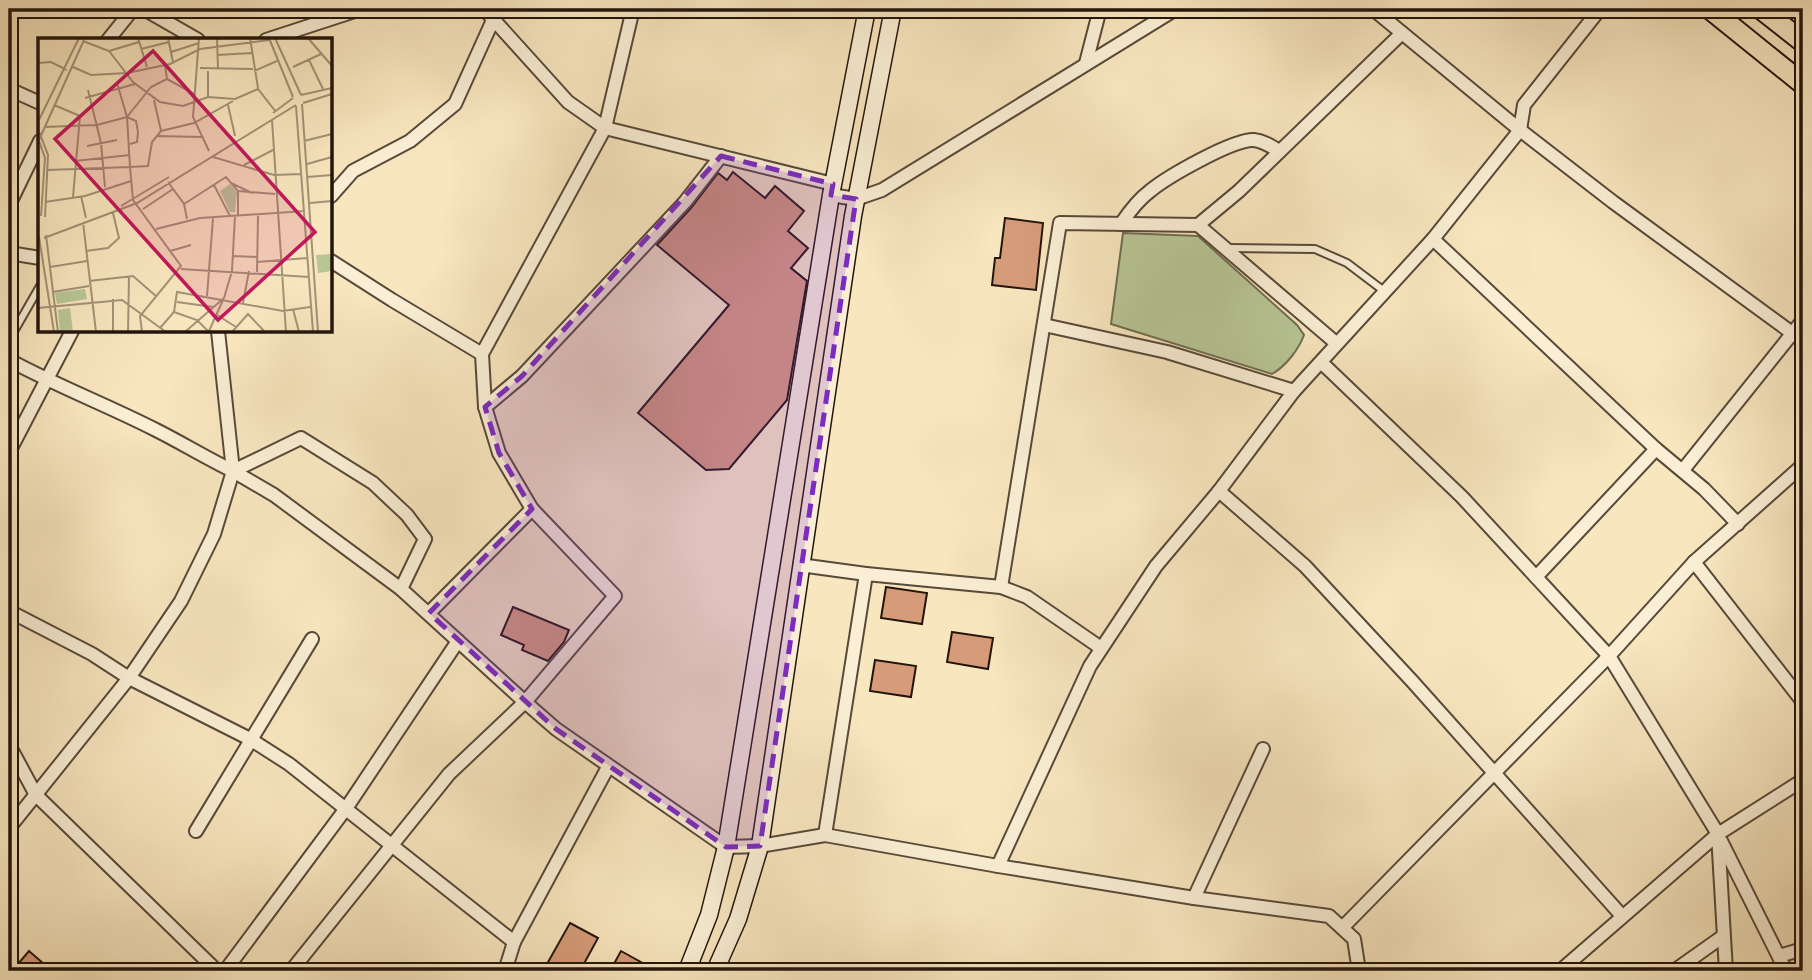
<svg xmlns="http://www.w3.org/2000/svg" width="1812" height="980" viewBox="0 0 1812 980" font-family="'EB Garamond',serif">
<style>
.green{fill:#b8c696;stroke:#6e6e51;stroke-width:2}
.building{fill:#d69c7a;stroke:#23150c;stroke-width:2}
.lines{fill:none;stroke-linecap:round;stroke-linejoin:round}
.service-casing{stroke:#584939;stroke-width:10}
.minor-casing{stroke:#584939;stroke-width:16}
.secondary-casing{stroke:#23150c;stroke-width:19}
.primary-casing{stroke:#23150c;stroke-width:23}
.service{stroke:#faefd5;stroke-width:6}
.minor{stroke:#faefd5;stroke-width:12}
.secondary{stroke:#faefd5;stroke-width:16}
.primary{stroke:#f8e6bf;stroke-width:19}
.marked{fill:#7b2cbf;fill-opacity:0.2;stroke:#7b2cbf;stroke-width:5;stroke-dasharray:14 9;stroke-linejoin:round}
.inset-road{fill:none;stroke:#a39277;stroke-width:2}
.view{fill:#c2185b;fill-opacity:0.15;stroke:#c2185b;stroke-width:3.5}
.inset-edge{fill:none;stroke:#23150c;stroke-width:3.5}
</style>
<rect width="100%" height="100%" fill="#f8e6bf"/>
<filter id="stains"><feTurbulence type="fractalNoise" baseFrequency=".00286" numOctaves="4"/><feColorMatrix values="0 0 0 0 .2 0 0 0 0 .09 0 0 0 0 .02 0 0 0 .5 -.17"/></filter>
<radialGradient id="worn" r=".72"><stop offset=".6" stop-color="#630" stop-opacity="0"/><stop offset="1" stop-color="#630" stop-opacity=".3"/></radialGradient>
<path class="green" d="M 1123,233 L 1198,236 L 1297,325 L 1304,335 C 1299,349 1286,366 1272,374 L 1111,324 Z"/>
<g class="building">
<polygon points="733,172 765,198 775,186 804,211 788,231 808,248 791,268 807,281 787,400 729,469 706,470 638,413 729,305 657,245 691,208 718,173 727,180"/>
<polygon points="1005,218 1043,223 1036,290 992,285 995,258 1000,258"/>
<polygon points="886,587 927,593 922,624 881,618"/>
<polygon points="513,607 569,630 564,642 548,661 522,650 524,645 501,635"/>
<polygon points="952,632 993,638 988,669 947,662"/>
<polygon points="875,660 916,666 911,697 870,691"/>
<polygon points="570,923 598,938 580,971 543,971"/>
<polygon points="29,951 52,971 12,971"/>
<polygon points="621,951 657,971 610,971"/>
</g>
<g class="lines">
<defs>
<g id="service">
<polyline points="1228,248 1315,249 1347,263 1384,291"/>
<polyline points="9,340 40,286"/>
</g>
<g id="minor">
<polyline points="144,9 198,40"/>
<polyline points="484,9 568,102 605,128 833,184"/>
<polyline points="1373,9 1520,130 1613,202 1803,341"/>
<polyline points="108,40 133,9"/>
<polyline points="266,40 361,9"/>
<polyline points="1086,63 1100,9"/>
<polyline points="9,89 40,103"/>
<polyline points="831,195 856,199 882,190 1176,9"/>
<polyline points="331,196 353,171 410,141 455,104 498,9"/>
<polyline points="9,205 40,141"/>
<path d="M 1121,224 C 1129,212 1138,200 1150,191 C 1167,177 1233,139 1254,140 C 1263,141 1271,146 1279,151"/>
<polyline points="1198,225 1239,191 1402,33"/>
<polyline points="1433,239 1656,449 1704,489 1738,524"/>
<polyline points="9,253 40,258"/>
<polyline points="331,261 392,300 482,354"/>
<polyline points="1044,325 1167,352 1294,391"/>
<polyline points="218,331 233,471"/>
<path d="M 9,360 C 57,386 107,405 156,430 C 182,443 206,458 233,471 L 214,534 L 181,601 L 129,678 L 9,828"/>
<polyline points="1322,363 1462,497 1609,656 1718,834 1726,971"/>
<polyline points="485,407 522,376 685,202 721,156"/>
<polyline points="9,452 72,331"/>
<polyline points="1683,470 1803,320"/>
<polyline points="233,471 274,495 401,589 525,702 615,596 532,509 499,453 485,407 482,354 605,128 633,9"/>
<polyline points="233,471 301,438 373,483 407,515 425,539 401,589"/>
<polyline points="1219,491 1305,566 1412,681 1622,916"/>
<polyline points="1694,562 1803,702"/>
<polyline points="800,565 866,574 1001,587 1027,597 1101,648"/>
<polyline points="1536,577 1656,449"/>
<polyline points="1001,587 1060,223 1198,225 1336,343"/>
<polyline points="9,611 92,654 129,678 250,739 289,764 514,942"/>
<polyline points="429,613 532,509"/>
<polyline points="9,745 36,795 217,971"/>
<polyline points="196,831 312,639"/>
<polyline points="825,835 866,574"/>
<polyline points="1721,841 1786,971"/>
<polyline points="998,866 1090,666 1156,566 1219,491 1294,391 1433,239 1520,130 1524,105 1600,9"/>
<polyline points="1194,898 1263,749"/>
<polyline points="1343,927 1609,656 1694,562 1803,465"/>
<polyline points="1779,956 1803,949"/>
<polyline points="225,971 347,807 458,641"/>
<polyline points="291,971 449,774 525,702 556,729 726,847 760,846 825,835 998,866 1194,898 1329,916 1354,939 1359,971"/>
<polyline points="505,971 514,942 608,767"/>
<polyline points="1560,971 1718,834 1803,780"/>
<polyline points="1674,971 1722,937"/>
</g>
<g id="secondary">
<polyline points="687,971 709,915 726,847 831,195 867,9"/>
<polyline points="715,971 738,919 760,846 853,216 893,9"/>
</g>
<g id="primary">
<polyline points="1710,9 1803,84"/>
<polyline points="1761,9 1803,42"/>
</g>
</defs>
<use href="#service" class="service-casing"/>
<use href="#minor" class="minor-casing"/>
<use href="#secondary" class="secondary-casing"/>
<use href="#primary" class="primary-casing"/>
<use href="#service" class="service"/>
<use href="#minor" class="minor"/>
<use href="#secondary" class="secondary"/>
<use href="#primary" class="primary"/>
</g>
<path class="marked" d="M 721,156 L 833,184 L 831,195 L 856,199 L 760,846 L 726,847 L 556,729 L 429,613 L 532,509 L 499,453 L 485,407 L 522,376 Z"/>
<g transform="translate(38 38)">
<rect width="294" height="294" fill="#f8e6bf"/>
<path d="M 192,146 L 199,154 L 197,174 L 192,174 L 182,153 ZM 294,216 L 294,233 L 280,235 L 278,217 ZM 47,251 L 49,261 L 19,266 L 17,255 ZM 32,270 L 35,294 L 22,294 L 20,272 Z" fill="#b8c696"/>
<path class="inset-road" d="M 100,0 L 109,29M 130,0 L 135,24M 161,0 L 155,79 L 171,113M 179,0 L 180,31M 212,0 L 220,50M 231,0 L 255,59M 237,0 L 263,57M 270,0 L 294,28M 45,3 L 71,13 L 95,44 L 122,64 L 145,68 L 170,59 L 197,61 L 220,51 L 238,74M 103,11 L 131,4M 71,13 L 101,4M 133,14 L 161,5M 179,17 L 214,15M 271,22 L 285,51M 0,25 L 13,24 L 29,32M 35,29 L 53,37 L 89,35 L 132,26 L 162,11 L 231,2M 255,29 L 283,16M 162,30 L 215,31M 170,33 L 170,59M 216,33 L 239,23M 129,41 L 158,57M 50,52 L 63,105 L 67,149M 263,57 L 294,50M 47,60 L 97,46M 116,62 L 123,93M 265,65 L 294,56M 264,66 L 280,294M 16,67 L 42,78 L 35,159M 190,67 L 197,98M 258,68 L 275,294M 235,75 L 255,60M 89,79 L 92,129 L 110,128 L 114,104 L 123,93 L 156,85 L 195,63M 89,79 L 113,49 L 129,41 L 127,27M 89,79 L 98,83 L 100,94 L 99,104 L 92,106M 234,82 L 248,294M 0,84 L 41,0M 6,89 L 59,87 L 89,79 L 79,45M 0,91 L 10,117 L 7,179M 118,98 L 164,99M 1,102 L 46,2M 1,103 L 7,120 L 3,178M 266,103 L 294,96M 49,108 L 79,102M 175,119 L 236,137 L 263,136M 37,123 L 92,117M 269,126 L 294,119M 206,127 L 235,112M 9,132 L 92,129 L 95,162 L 143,228 L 102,278 L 104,294M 269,139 L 294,137M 130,144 L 146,166 L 149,181M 193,145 L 214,155M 176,147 L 192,178M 200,153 L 237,156M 43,158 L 48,180M 7,164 L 47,158 L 93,143M 272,165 L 294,163M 146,166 L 188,139 L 200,153 L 200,178M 83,168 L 131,139M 105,171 L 135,151M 45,184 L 58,294M 118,191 L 162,180 L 267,173M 8,197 L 20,294M 1,199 L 16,294M 6,200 L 99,165 L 258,67M 48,213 L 70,210 L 81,200 L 75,175M 132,213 L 153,207M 195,218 L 219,219M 219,224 L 269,220M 12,229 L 49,223M 143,231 L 271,239M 219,234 L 220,178M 51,243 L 95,238 L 119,259M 15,254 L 51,248M 169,258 L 175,180M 75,261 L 75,294M 139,264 L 175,269M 205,265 L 211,233M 0,270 L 84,262 L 128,294M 255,271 L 261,294M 136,274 L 159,282 L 171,294M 179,277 L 198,289M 122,290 L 136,274 L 139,254 L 245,273 L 272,269M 171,293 L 185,262M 90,294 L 91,238M 147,294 L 186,260 L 194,233 L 197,178M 194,294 L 210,276 L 227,294"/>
<path class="view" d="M 115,13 L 277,194 L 180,282 L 17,101 Z"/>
<rect width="294" height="294" class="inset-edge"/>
</g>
<rect width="1812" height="980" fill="none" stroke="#f8e6bf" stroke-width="35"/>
<rect x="10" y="10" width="1791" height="959" fill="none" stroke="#23150c" stroke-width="3.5"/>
<rect x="18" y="18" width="1777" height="945" fill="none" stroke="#23150c" stroke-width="2"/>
<rect width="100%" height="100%" filter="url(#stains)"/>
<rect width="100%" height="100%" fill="url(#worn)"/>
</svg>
